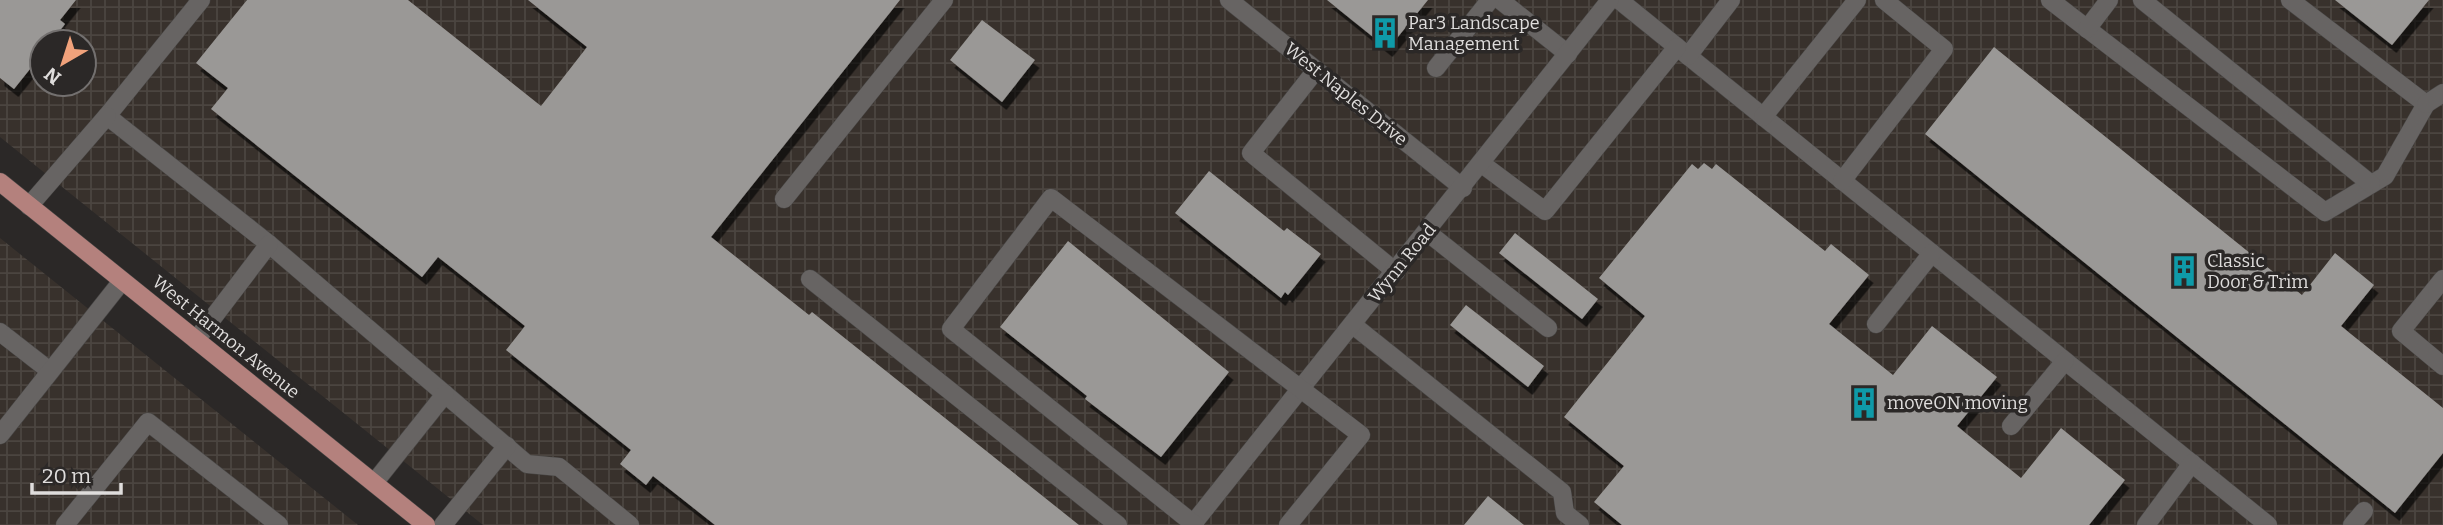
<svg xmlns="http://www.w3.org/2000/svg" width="2443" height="525" viewBox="0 0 2443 525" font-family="Bitter,serif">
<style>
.industrial{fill:url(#industrial-grid);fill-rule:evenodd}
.building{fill:#9a9896;filter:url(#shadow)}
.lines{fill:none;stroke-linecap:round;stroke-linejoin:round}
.minor-casing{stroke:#484645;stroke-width:19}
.major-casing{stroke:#484645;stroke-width:19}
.minor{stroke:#676463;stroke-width:18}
.major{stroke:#b4817d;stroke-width:18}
.labels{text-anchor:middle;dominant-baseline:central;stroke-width:7;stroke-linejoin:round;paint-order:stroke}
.poi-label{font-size:18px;fill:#dfdddc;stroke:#2b2827;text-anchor:start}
.street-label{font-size:18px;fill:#dfdddc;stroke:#2b2827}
</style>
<defs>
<pattern id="industrial-grid" width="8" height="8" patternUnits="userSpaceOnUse" patternTransform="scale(1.75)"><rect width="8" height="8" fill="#38312c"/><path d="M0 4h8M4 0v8" fill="none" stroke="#4b4540"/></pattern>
<filter id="shadow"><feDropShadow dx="4.5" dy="8" stdDeviation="0" flood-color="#0009"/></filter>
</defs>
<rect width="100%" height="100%" fill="#2b2827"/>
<g class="industrial">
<path d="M 0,0 L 2443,0 L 2443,525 L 483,525 L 0,137 ZM 42,42 L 84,42 L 84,84 L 42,84 Z"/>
<polygon points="0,238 358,525 0,525"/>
</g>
<g class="building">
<polygon points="0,0 76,0 60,20 65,24 51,42 42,42 42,54 14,89 0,78"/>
<polygon points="247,0 408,0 541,106 587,47 528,0 900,0 711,237 809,315 812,312 1079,525 715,525 653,476 646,485 620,464 631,450 506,350 525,326 438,257 422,277 211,109 228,88 196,63"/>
<polygon points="1327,0 1428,0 1388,49"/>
<polygon points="2335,0 2429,0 2392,45"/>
<polygon points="982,20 1035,60 1002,102 950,60"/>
<polygon points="1994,47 2302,295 2335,253 2374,285 2341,326 2443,408 2443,453 2395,513 1925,134"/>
<polygon points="1704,163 1712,169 1716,164 1825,251 1831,244 1869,275 1829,324 1893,375 1932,326 1997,377 1957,426 2021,478 2061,428 2125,480 2089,525 1622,525 1594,502 1624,466 1564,417 1645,316 1599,278 1692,164 1698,169"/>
<polygon points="1209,171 1284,231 1287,228 1321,254 1288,295 1285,292 1281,298 1175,213"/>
<polygon points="1515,233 1598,299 1582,319 1499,253"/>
<polygon points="1068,241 1229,372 1161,457 1085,399 1087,396 1000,327"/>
<polygon points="1466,305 1544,366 1528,387 1450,325"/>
<polygon points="1488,496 1524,525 1464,525"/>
</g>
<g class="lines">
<defs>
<g id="minor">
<polyline points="201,0 107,116 269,244 527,464 559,467 630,525"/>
<polyline points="1229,0 1463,188"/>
<polyline points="1500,0 1568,54"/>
<polyline points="1619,0 2268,525"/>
<polyline points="2050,0 2325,212 2385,176 2426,104 2290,0"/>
<polyline points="2142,0 2371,184"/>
<polyline points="2087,29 2109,0"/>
<polyline points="1688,56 1731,0"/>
<polyline points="1436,68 1490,0"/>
<polyline points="1316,70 1251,153 1396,272"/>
<polyline points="2426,104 2443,93"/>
<polyline points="1763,117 1857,0"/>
<polyline points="1482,164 1545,211 1677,47"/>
<polyline points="1842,181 1944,49 1884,0"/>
<polyline points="784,199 944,0"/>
<polyline points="29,206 107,116"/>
<polyline points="1427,232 1548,328"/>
<polyline points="810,279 1118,525"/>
<polyline points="2443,279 2401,331 2443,366"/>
<polyline points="1876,324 1932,253"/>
<polyline points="1353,325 1562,492 1565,513 1580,525"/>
<polyline points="0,332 50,371"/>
<polyline points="196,340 269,244"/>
<polyline points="2011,426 2065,361"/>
<polyline points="0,435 122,281"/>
<polyline points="374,483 445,394"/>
<polyline points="65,525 148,422 279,525"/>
<polyline points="443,525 507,446"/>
<polyline points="1192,525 1610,0"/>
<polyline points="1195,525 951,329 1051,198 1361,435 1288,525"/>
<polyline points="2146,525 2192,463"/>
<polyline points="2352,525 2364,511"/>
</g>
<polyline id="major" points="0,182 426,525"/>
</defs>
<use href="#minor" class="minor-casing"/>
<use href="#major" class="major-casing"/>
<use href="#minor" class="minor"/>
<use href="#major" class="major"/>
</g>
<defs>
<symbol id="building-bare" viewBox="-9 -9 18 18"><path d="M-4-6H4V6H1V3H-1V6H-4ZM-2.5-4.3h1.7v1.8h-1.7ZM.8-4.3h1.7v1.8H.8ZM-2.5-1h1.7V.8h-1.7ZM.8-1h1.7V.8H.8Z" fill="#0f9aa8" stroke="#2b2827" stroke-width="2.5" paint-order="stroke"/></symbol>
</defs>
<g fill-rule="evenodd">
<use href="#building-bare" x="1363" y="11" width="44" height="44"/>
<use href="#building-bare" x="2162" y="249" width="44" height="44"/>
<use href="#building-bare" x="1842" y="381" width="44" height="44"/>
</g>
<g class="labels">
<g class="poi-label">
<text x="1408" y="23">Par3 Landscape<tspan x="1408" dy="21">Management</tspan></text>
<text x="2207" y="261">Classic<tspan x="2207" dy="21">Door &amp; Trim</tspan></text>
<text x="1887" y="403">moveON moving</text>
</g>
<g class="street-label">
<text transform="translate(1346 94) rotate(39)">West Naples Drive</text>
<text transform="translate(1402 263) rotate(-51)">Wynn Road</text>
<text transform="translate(226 337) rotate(39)">West Harmon Avenue</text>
</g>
</g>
<g transform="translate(63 63) rotate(219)"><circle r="33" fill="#2b2827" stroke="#73706f" stroke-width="2"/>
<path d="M0-5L12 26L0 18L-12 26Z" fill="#f1a27b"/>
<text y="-10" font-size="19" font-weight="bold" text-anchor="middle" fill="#dfdddc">N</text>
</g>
<path d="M32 483v10h89v-10" fill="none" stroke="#dfdddc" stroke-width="3.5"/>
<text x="42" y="483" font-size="21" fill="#dfdddc" stroke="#2b2827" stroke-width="5" paint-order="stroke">20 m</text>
</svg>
